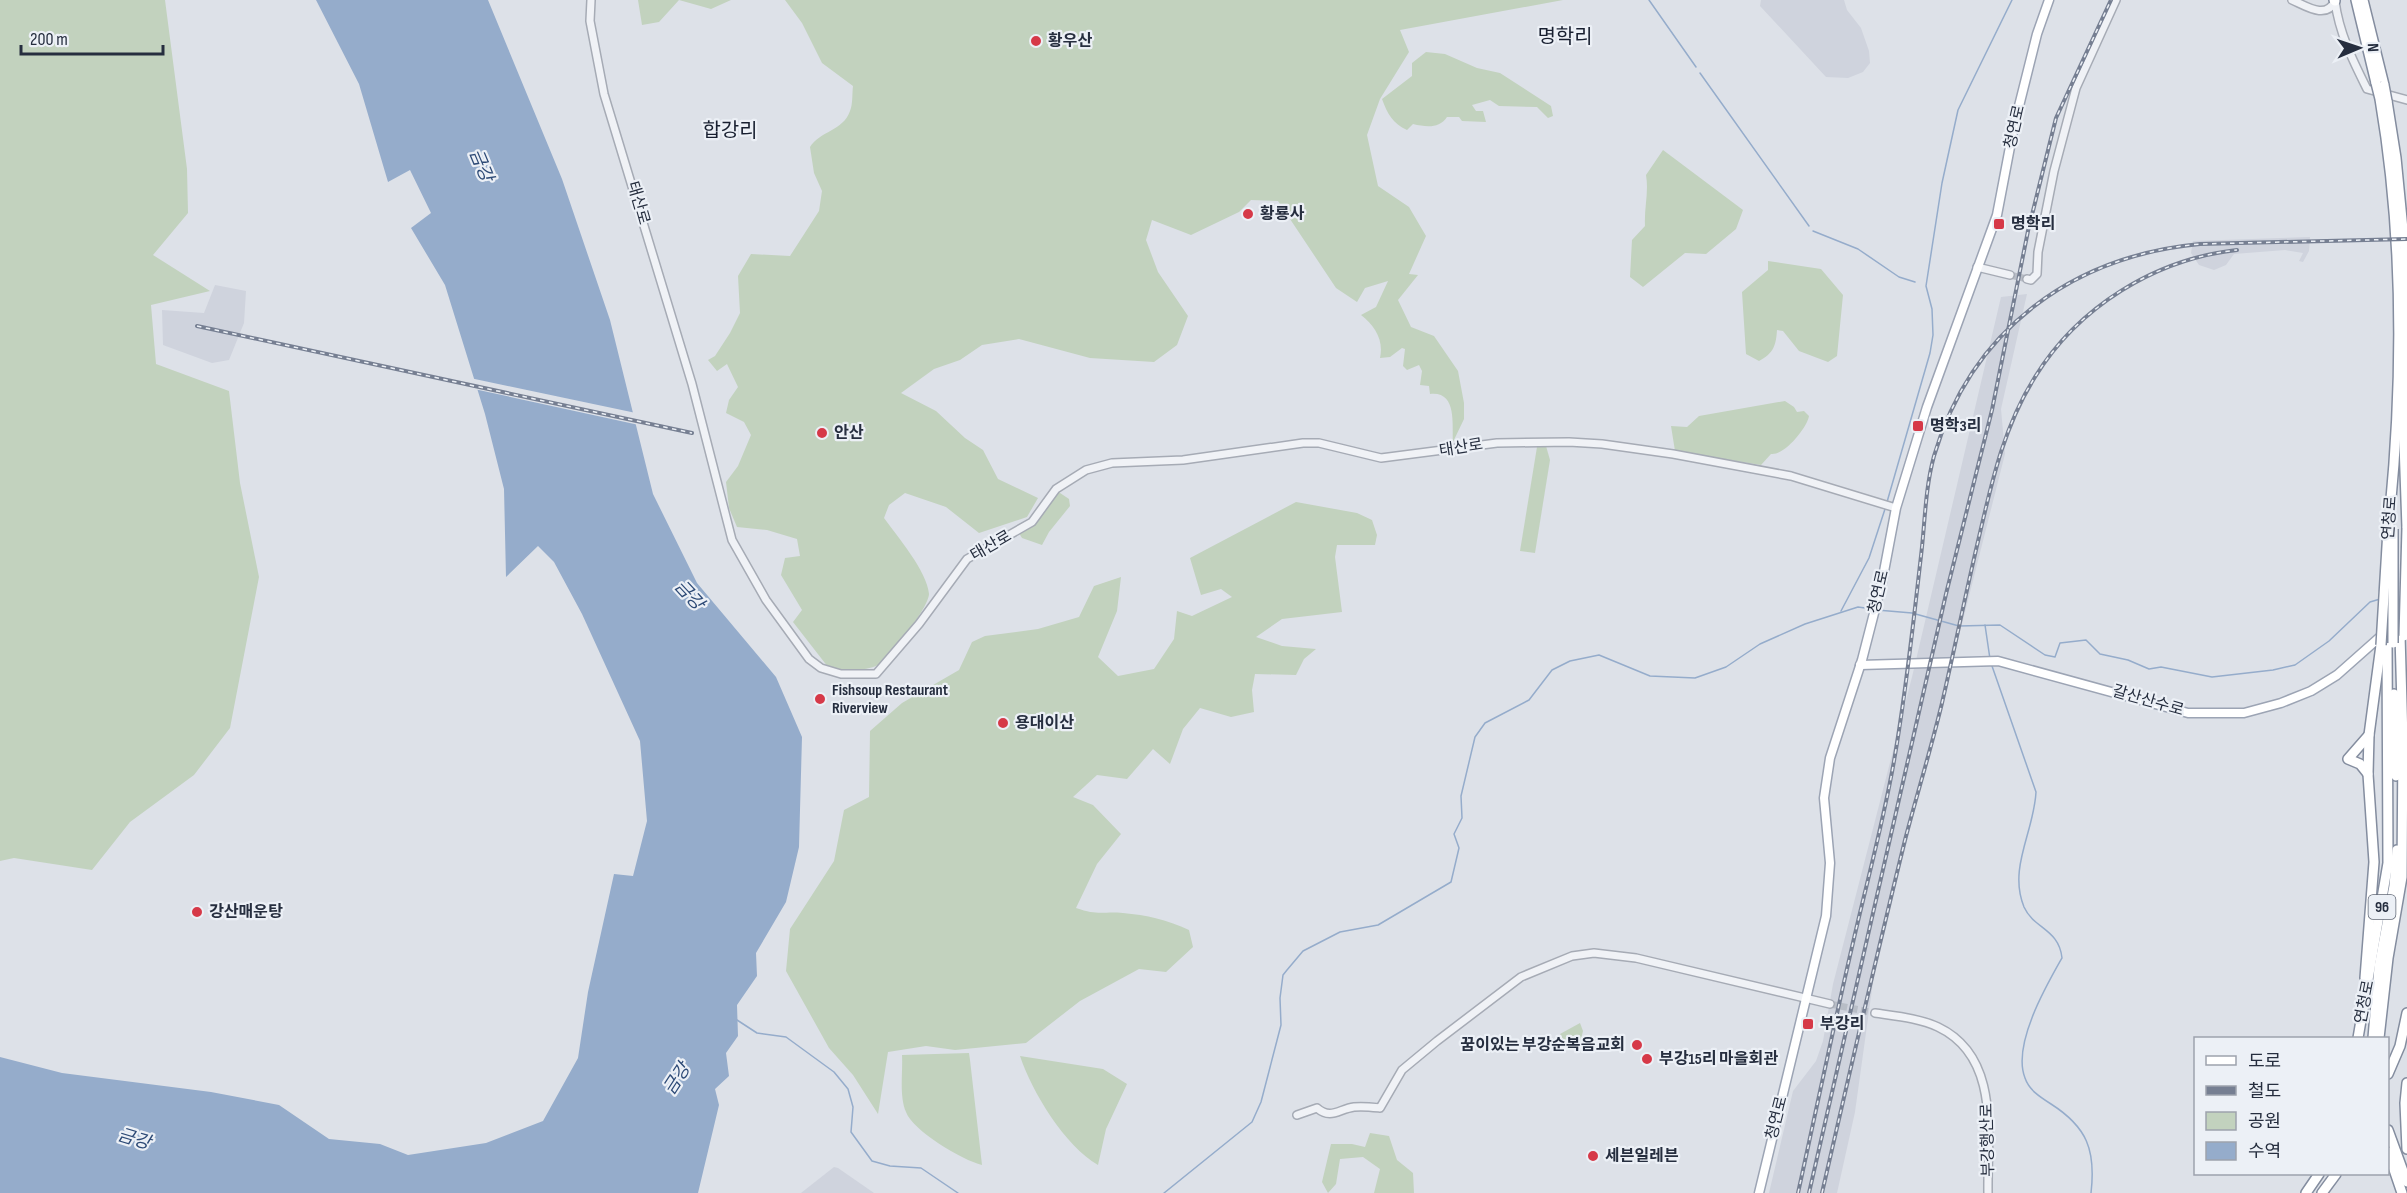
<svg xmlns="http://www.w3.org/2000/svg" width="2407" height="1193" viewBox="0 0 2407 1193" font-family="'Sofia Sans Condensed','Noto Sans KR',sans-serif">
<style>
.built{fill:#cfd3dd}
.green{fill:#c2d2be}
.water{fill:#95accb}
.pier{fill:#dde1e8}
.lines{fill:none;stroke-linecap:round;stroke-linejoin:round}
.stream{stroke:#95accb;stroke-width:1.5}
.minor-tunnel{stroke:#b8bdc6;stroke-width:7;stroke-dasharray:7 3.5;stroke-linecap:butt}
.minor-casing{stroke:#a6abb5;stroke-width:10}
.major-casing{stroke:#9ca4b4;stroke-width:11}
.highway-casing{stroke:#848d9f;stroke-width:12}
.minor{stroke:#f0f2f6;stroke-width:7}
.major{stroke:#fff;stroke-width:8}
.highway{stroke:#fff;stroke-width:9}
.rail-casing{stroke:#767f92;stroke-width:4}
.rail{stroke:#ecf0f6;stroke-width:1.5;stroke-dasharray:4.5;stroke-linecap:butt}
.highway-bridge-casing{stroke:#848d9f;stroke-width:12;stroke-linecap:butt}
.highway-bridge{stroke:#fff;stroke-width:9}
.poi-dot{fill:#d63948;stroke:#ecf0f6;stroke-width:2}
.labels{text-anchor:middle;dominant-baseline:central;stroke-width:4.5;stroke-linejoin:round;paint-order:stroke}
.shield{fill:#ecf0f6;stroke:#616876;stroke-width:1.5}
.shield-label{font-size:15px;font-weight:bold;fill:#262e3f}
.poi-label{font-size:16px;font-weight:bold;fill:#262e3f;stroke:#ecf0f6;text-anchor:start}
.street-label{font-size:16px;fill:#262e3f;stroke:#ecf0f6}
.water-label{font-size:18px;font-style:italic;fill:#2d4a76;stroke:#ecf0f6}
.quarter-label{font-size:20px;fill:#181f30;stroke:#ecf0f6}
</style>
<rect width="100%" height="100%" fill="#dde1e8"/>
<g class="built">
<polygon points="1761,0 1844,0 1847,10 1861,28 1869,51 1870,63 1863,72 1848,78 1826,77 1760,6"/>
<polygon points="2310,237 2309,251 2303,262 2299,261 2303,253 2285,250 2234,254 2226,265 2214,270 2199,265 2191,253 2193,241"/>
<polygon points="215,285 246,291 244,323 229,360 212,363 163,345 162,310 204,313"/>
<polygon points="2027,294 2001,409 2005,454 1875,968 1855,1112 1837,1193 1769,1193 1793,1091 1816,1061 1823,1041 1833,984 1912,677 2001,297"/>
<polygon points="834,1167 838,1168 874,1193 801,1193"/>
</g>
<g class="green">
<polygon points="0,0 165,0 187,169 188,213 153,255 210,291 151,305 156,364 229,391 240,483 259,577 230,728 194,775 130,822 92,870 14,858 0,861"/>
<polygon points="638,0 731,0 711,9 679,0 659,22 642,25"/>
<path d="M 785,0 L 1563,0 L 1400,30 L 1409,52 L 1380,99 L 1367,135 L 1378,186 L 1409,207 L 1426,236 L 1409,274 L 1418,275 L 1398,300 L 1411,327 L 1434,336 L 1458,371 L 1464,403 L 1464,419 L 1453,442 C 1452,423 1457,391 1430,394 L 1429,386 L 1420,385 L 1422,371 L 1419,365 L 1407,370 L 1403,366 L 1405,349 L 1402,348 L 1390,357 L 1380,358 C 1384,340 1375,326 1361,315 L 1376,307 L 1388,281 L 1365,288 L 1357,302 L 1336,288 L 1278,201 L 1251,200 L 1239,212 L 1191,235 L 1152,220 L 1146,240 L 1158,272 L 1188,316 L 1177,345 L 1154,362 L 1090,358 L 1019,339 L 982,345 L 960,360 L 934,369 L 901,393 L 936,411 L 965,438 L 983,450 L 998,479 L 1038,498 L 1027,517 L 979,533 L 946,507 L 905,493 L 889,505 L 884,518 C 897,536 927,571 929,594 C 929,607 890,658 878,665 C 864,672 843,670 828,667 L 793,622 L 802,610 L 781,575 L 785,558 L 800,556 L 797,539 L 767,530 L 737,527 L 729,508 L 726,482 L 738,466 L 751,435 L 744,422 L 726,413 L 729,400 L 738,387 L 727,364 L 717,371 L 708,360 L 715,356 L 730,333 L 740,313 L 738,276 L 751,254 L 790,256 L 819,211 L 822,191 L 814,173 L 810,147 C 820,131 843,131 850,111 C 853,104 852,94 853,86 L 822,63 L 802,23 Z"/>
<path d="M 1426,52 L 1445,54 L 1477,68 L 1500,73 L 1551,106 L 1553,116 L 1548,118 L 1537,107 L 1499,106 L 1490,100 L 1472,105 L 1476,111 L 1483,111 L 1486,122 L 1462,121 L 1459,117 L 1447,117 C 1439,129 1426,127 1413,124 L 1407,130 C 1393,124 1387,113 1382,99 L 1412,76 L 1412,63 Z"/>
<path d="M 1663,150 L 1743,210 L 1736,229 L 1706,254 L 1685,253 L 1643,287 L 1630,277 L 1632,240 L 1645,226 C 1644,208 1649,192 1646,175 Z"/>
<path d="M 1768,261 L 1821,269 L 1843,295 L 1837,356 L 1828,362 L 1799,351 L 1783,331 L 1777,330 C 1776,345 1774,353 1759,361 L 1746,354 L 1742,292 L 1768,270 Z"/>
<path d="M 1785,401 L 1794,407 L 1797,412 L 1804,411 L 1809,416 C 1807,428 1784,456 1771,454 L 1761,465 L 1675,451 L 1671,426 L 1687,427 L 1699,416 Z"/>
<polygon points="1546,446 1550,460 1535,553 1520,551 1537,447"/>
<polygon points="1057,491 1069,499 1070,506 1049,532 1042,545 1022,538 1019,533"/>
<path d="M 1296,502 L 1357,513 L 1372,520 L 1377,535 L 1375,545 L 1337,545 L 1335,557 L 1342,612 L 1282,619 L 1256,637 L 1282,646 L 1316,649 L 1304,659 L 1296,675 L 1255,674 L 1252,690 L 1254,712 L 1231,717 L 1200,708 L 1183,729 L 1170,764 L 1153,749 L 1127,779 L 1097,775 L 1073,797 L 1093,805 L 1121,834 L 1097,864 L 1076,908 C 1099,916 1103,911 1123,913 C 1146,915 1168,920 1189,930 L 1193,947 L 1166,972 L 1139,969 L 1080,1001 L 1026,1043 L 955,1050 L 926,1046 L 888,1052 L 878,1114 L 853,1075 L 829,1048 L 786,971 L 790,929 L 834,861 L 844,810 L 869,797 L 870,731 L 902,703 L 959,670 L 972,642 L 985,636 L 1038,629 L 1079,617 L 1094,586 L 1121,577 L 1117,611 L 1098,657 L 1118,676 L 1154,669 L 1174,639 L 1177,611 L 1192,616 L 1232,597 L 1221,589 L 1201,595 L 1190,558 Z"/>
<polygon points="1580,1023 1583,1031 1579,1047 1566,1044 1560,1034"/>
<path d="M 969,1053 L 970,1060 L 982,1165 C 962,1160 913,1131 906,1112 C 899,1096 903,1072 902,1055 Z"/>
<path d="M 1020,1056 L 1103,1069 L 1127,1084 L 1106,1129 L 1098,1165 C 1065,1146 1032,1092 1020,1056 Z"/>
<polygon points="1370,1133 1389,1136 1397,1160 1413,1173 1414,1193 1374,1193 1380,1169 1363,1157 1340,1159 1336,1184 1328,1193 1322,1182 1331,1144 1352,1144 1365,1147"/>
</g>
<polygon class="water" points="316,0 488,0 562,179 610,320 653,494 697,583 776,677 802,737 799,847 786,902 756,953 757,976 737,1005 738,1036 726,1053 729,1076 715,1089 719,1105 698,1193 0,1193 0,1057 62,1073 211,1092 279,1105 329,1139 380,1144 408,1155 486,1143 543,1121 578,1058 588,992 614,874 633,876 647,821 640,741 582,614 554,562 538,546 506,577 504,489 485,414 445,285 411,228 431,213 410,170 388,182 359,84"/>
<polygon class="pier" points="470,378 636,413 639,425 474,389"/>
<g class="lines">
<g class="stream">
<polyline points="1649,0 1696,67"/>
<polyline points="1700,73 1809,226"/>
<polyline points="1813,231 1858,249 1899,277 1915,282"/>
<polyline points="1887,502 1930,353 1933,335 1932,309 1926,286 1942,183 1958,110 2012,0"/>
<polyline points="1877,610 1912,613 1959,626 2000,625 2045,655 2055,657 2060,643 2086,640 2100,654 2128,660 2149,669 2161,667 2212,677 2273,670 2295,665 2329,641 2370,602 2380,599"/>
<polyline points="1841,611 1869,558 1885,509"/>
<polyline points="1985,625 1990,659"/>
<path d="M 1992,666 L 2036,792 C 2034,832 2008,868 2024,907 C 2034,929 2059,929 2062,958 C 2046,986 2012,1045 2025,1078 C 2029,1090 2040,1097 2051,1104 C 2087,1127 2096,1150 2091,1193"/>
<polyline points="737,1020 757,1033 786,1037 834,1072 848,1089 853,1107 851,1132 872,1161 890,1166 921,1168 958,1193"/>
<polyline points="1164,1193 1252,1122 1261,1102 1281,1025 1280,998 1283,975 1287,970 1303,951 1340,932 1378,925 1451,882 1459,848 1454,834 1462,818 1461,796 1475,737 1485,723 1529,700 1552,670 1570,661 1599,655 1650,676 1695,678 1726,667 1760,644 1805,624 1858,607 1872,609"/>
</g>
<g class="minor-tunnel">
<polyline points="2010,275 2027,279"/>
<polyline points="1830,1004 1875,1013"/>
</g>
<defs>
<g id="minor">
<polyline points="591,0 590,21 604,94 692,384 732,540 766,600 809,659 821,668 841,674 876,674 919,624 967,559 1032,522 1056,489 1086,470 1112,463 1183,460 1303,443 1319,443 1381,458 1497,443 1569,442 1602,444 1673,454 1791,476 1896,508"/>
<path d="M 2292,0 C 2306,6 2326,20 2335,1 C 2339,33 2353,61 2367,89 L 2407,100"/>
<polyline points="1977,267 2010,275"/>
<polyline points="2027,279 2031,280 2037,274 2038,252 2054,171 2076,88 2116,0"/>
<path d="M 1875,1013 C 1895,1016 1919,1018 1938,1027 C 2001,1057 1987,1136 1988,1193"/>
<path d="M 1297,1115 L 1317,1108 C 1331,1120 1339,1109 1354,1107 C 1363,1106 1371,1107 1380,1108 L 1402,1070 L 1437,1041 L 1521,977 L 1572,956 L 1594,953 L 1636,958 L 1830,1004"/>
</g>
<g id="major">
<polyline points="1860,665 1998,661 2188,713 2244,713 2281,703 2311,691 2337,675 2407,613"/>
<polyline points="1759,1193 1826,916 1830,863 1824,798 1830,758 1862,660 1882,582 1896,508 1927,407 1997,215 2014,126 2037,34 2049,0"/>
</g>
<g id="highway">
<polyline points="2334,0 2335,1"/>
<polyline points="2356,0 2376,83"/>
<polyline points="2363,0 2384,85"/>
<path d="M 2380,99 C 2404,240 2403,389 2388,530"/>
<polyline points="2387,101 2396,158 2405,250 2403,415 2407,528"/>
<polyline points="2394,694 2396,776"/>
<polyline points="2368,774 2360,764 2348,759 2369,735"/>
<polyline points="2365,978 2374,862 2368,774 2369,735 2381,645"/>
<polyline points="2358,1038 2388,863 2387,642"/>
<polyline points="2373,1038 2379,967 2394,886 2397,850"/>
<polyline points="2379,1038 2388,958 2402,877 2403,740 2400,635"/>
<polyline points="2388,1074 2400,1046 2407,1013"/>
<polyline points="2407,1083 2405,1103 2407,1149"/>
<polyline points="2388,1130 2407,1182"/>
<polyline points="2388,1152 2402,1193"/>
<polyline points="2306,1193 2319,1174"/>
<polyline points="2322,1193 2336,1174"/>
</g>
</defs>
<use href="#minor" class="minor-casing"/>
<use href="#major" class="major-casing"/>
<use href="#highway" class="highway-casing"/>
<use href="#minor" class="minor"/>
<use href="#major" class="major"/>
<use href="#highway" class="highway"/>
<defs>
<g id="rail">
<polyline points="197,326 692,433"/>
<path d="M 1798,1193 C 1816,1111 1833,1029 1852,947 C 1866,885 1883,824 1894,761 C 1906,693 1913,625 1921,556 C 1925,523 1925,489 1934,456 C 1971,330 2072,256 2200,244 L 2407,239"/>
<polyline points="1809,1193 1946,594 1992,410 2028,231 2056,118 2111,0"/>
<path d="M 1822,1193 C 1849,1075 1876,958 1905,840 C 1917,794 1931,749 1942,703 C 1955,647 1966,592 1979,537 C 1992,481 2004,426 2035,377 C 2078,307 2155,259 2237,250"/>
</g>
</defs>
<use href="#rail" class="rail-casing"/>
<use href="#rail" class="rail"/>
<defs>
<g id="highway-bridge">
<polyline points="2376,83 2380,99"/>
<polyline points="2384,85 2387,101"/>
<polyline points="2404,636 2407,528"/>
<polyline points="2393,643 2393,529"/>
<polyline points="2381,645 2388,530"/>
</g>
</defs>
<use href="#highway-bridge" class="highway-bridge-casing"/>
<use href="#highway-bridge" class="highway-bridge"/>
</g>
<g class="poi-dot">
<circle cx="1036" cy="41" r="6"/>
<circle cx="1248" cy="214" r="6"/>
<rect x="1993" y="218" width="12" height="12" rx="3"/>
<rect x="1912" y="420" width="12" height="12" rx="3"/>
<circle cx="822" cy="433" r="6"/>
<circle cx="820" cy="699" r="6"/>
<circle cx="1003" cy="723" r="6"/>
<circle cx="197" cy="912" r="6"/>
<rect x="1802" y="1018" width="12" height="12" rx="3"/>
<circle cx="1637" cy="1045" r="6"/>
<circle cx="1647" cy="1059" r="6"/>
<circle cx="1593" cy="1156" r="6"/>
</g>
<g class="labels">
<rect class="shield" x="2368.5" y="895" width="27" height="24" rx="4.5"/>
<g class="shield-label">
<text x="2382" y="907">96</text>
</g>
<g class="poi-label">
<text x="1048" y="41">황우산</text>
<text x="1260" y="214">황룡사</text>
<text x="2011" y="224">명학리</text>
<text x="1930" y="426">명학3리</text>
<text x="834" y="433">안산</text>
<text x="832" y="690">Fishsoup Restaurant<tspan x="832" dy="18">Riverview</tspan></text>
<text x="1015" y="723">용대이산</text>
<text x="209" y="912">강산매운탕</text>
<text x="1820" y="1024">부강리</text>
<text x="1625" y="1045" text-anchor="end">꿈이있는 부강순복음교회</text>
<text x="1659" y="1059">부강15리 마을회관</text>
<text x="1605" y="1156">세븐일레븐</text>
</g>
<g class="street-label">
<text transform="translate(2015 127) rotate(-77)">청연로</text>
<text transform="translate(638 203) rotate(74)">태산로</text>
<text transform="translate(1461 448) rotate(-9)">태산로</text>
<text transform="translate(2390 518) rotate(-86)">연청로</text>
<text transform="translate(991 546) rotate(-30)">태산로</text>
<text transform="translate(1879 592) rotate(-77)">청연로</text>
<text transform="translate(2148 701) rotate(16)">갈산산수로</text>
<text transform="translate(2365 1002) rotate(-79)">연청로</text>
<text transform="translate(1777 1118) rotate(-76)">청연로</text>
<text transform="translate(1988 1140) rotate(-91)">부강행산로</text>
</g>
<g class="water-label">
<text transform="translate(481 165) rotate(67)">금강</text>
<text transform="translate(689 595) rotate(47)">금강</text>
<text transform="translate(677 1079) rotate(-57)">금강</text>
<text transform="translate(134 1139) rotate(17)">금강</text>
</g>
<g class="quarter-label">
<text x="1565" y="37">명학리</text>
<text x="730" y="131">합강리</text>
</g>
</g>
<rect x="2194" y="1037" width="195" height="138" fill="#ecf0f6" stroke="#9da2ad" stroke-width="1.5"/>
<rect x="2206" y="1056" width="30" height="9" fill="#ffffff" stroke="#9da2ad" stroke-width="1.5"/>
<text x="2248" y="1067" font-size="18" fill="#262e3f">도로</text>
<rect x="2206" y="1086" width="30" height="9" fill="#767f92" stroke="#9da2ad" stroke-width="1.5"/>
<text x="2248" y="1097" font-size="18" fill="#262e3f">철도</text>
<rect x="2206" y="1112" width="30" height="18" fill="#c2d2be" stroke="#9da2ad" stroke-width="1.5"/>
<text x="2248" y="1127" font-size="18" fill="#262e3f">공원</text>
<rect x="2206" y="1142" width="30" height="18" fill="#95accb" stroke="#9da2ad" stroke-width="1.5"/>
<text x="2248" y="1157" font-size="18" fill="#262e3f">수역</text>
<g transform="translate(2359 48) rotate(88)" stroke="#ecf0f6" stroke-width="4.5" paint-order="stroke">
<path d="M0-4.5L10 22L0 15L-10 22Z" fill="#262e3f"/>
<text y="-9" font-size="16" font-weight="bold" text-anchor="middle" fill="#262e3f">N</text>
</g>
<path d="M21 45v9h142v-9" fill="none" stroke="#262e3f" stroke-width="3"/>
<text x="30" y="45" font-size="18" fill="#262e3f" stroke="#ecf0f6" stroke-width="4.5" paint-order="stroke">200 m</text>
</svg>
